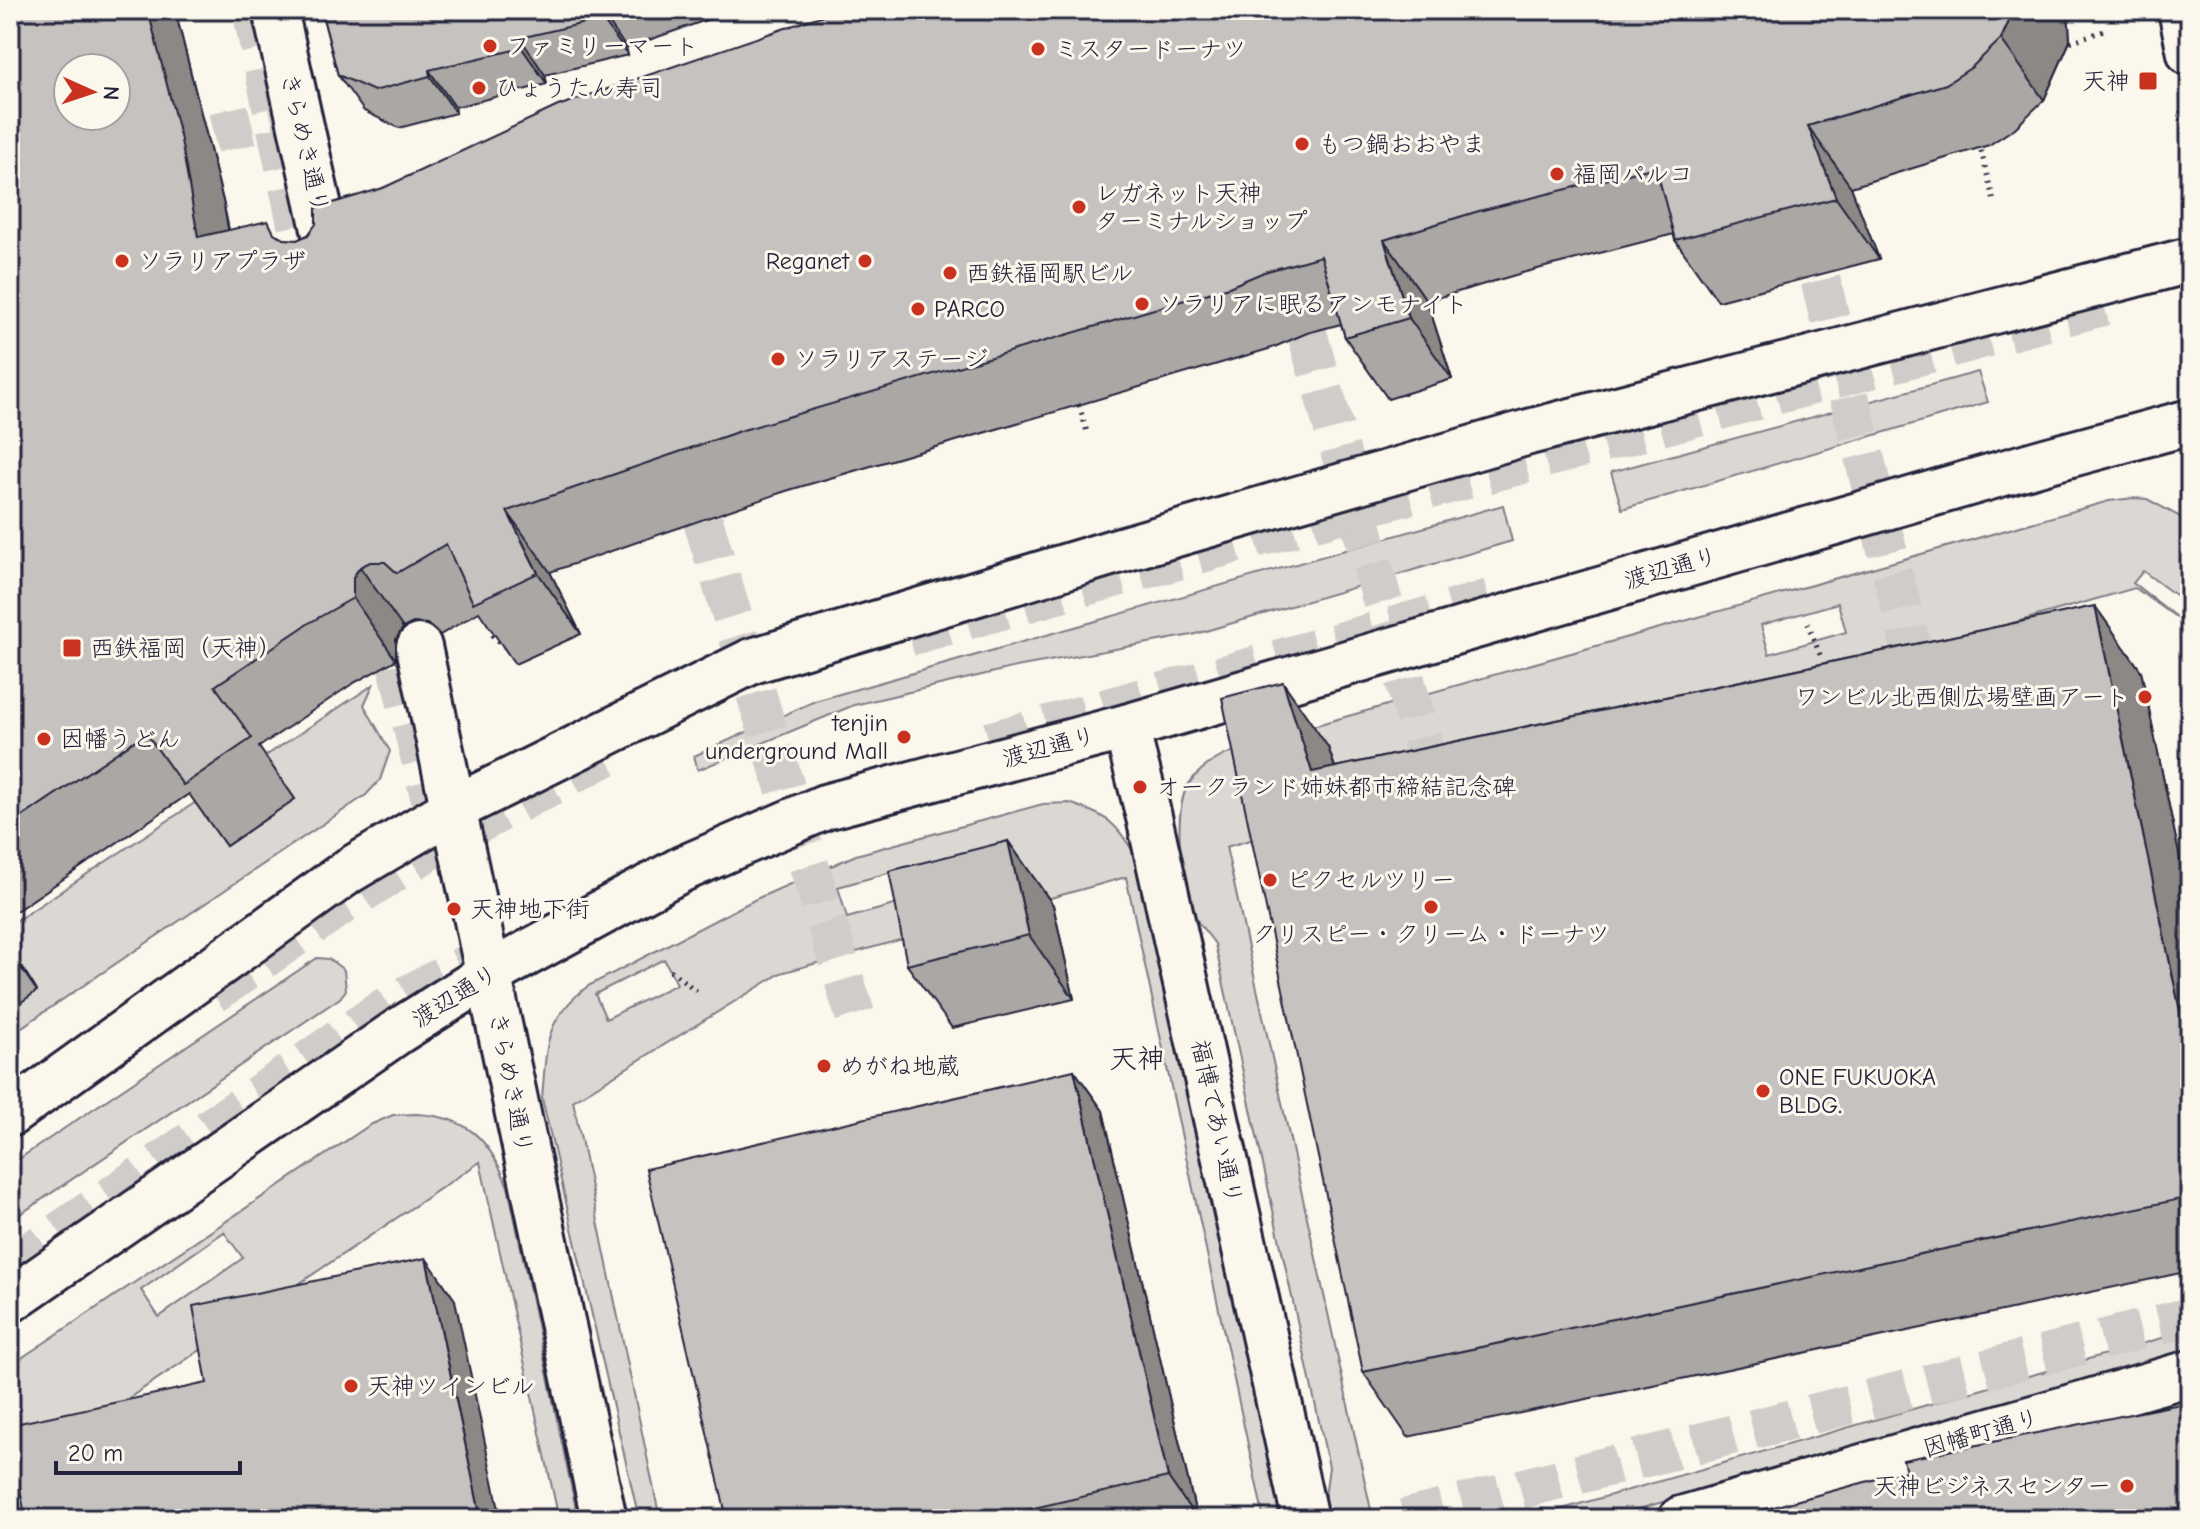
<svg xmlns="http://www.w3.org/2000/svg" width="2200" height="1529" viewBox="0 0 2200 1529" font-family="'Comic Neue','Klee One',sans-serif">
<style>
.green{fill:#dbd8d3;stroke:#7e7d87;stroke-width:2;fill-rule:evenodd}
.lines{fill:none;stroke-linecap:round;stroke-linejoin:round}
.pedestrian-tunnel{stroke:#d0ccc9;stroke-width:40;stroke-dasharray:40 20;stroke-linecap:butt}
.minor-casing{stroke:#22223b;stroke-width:50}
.tertiary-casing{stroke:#22223b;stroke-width:50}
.secondary-casing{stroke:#22223b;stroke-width:50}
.path{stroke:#22223b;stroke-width:5;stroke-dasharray:2 6;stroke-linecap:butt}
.minor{stroke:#fbf7ec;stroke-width:44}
.tertiary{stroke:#fbf7ec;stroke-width:44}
.secondary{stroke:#fbf7ec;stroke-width:44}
.wall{fill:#aaa7a5;stroke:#22223b;stroke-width:2}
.shaded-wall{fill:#8b8886;stroke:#22223b;stroke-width:2}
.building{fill:#c6c2c0;stroke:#22223b;stroke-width:2;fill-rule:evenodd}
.poi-dot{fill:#c8321e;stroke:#fbf7ec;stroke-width:3}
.labels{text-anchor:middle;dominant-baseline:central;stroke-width:6;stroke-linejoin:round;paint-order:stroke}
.poi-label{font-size:24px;fill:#22223b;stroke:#fbf7ec;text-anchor:start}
.street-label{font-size:24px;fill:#22223b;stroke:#fbf7ec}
.quarter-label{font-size:28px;fill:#22223b;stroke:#fbf7ec}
</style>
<rect width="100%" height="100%" fill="#fbf7ec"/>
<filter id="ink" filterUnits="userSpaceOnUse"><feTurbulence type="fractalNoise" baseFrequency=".0125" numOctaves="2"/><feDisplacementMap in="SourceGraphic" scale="16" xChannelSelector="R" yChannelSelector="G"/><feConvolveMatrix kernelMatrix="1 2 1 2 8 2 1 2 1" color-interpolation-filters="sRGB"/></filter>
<g filter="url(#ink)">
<g class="green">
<polygon points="1978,372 1988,402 1622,509 1611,472"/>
<path d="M 2134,498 L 2147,499 L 2190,522 L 2190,606 L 2143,571 L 2133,583 L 2190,627 L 2135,588 L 1226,847 L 1373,1519 L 1328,1519 L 1324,1504 L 1329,1467 L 1215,944 C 1209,935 1201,927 1196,919 C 1181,892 1172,812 1188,785 C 1206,757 1244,747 1274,737 L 2109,501 ZM 1838,603 L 1846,632 L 1769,654 L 1761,625 Z"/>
<polygon points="1503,505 1512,541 1192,635 1016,667 854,705 698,770 694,756 815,701"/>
<path d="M 373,685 L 364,705 L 390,751 L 380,780 L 366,795 L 10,1035 L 10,925 ZM 278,775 L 295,799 L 226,846 L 211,823 Z"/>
<path d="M 1069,803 C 1109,816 1117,823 1138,860 L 1282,1519 L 1264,1519 L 1126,877 L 781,973 L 573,1101 L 660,1519 L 639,1519 L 542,1098 C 547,1045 543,1021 588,986 L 756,899 L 856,855 L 1043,804 ZM 913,866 L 923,897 L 847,918 L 838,887 ZM 664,959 L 677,984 L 606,1019 L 595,994 Z"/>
<polygon points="317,958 329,959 344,970 346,990 340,998 10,1221 10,1165"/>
<path d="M 416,1114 C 468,1116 490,1140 508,1187 L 578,1519 L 559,1519 L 480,1162 L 10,1478 L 10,1372 L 23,1357 L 370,1125 L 393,1115 ZM 224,1232 L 243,1258 L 159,1317 L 141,1290 Z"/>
<polygon points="2190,1330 2190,1353 1603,1519 1527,1519"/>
</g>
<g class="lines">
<g class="pedestrian-tunnel">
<polyline points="252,10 311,290"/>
<polyline points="213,133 275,119"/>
<polyline points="1806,222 1924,699"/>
<polyline points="1307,333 1434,784"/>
<polyline points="703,521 855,1015"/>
<polyline points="383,606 433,808"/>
<polyline points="909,636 1357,509 2120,301"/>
<polyline points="989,742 1490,599"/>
<polyline points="213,994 333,911 441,843 617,751"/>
<polyline points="10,1266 390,1004 491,952"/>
<polyline points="1404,1519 2190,1317"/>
</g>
<defs>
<g id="minor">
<polyline points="1126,727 1149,817 1305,1519"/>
<polyline points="1681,1519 2190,1373"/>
</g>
<g id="tertiary">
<polyline points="275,10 332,265"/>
<polyline points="2181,10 2190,53"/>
<polyline points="419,647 604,1519"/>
</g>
<g id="secondary">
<polyline points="10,1114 350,870 453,809 752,661 1117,551 1529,432 2190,260"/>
<polyline points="10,1300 400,1030 489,974 682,869 825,807 1126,727 2045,461 2190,422"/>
</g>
</defs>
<use href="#minor" class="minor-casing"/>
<use href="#tertiary" class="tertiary-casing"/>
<use href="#secondary" class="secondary-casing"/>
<g class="path">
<polyline points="2063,44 2107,30"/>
<polyline points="1979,143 1994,202"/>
<polyline points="1079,405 1087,432"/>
<polyline points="1808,623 1820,655"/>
<polyline points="492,635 507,649"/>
<polyline points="670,970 699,993"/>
</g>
<use href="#minor" class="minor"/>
<use href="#tertiary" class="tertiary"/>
<use href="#secondary" class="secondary"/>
</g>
<g class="wall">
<polygon points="10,10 175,10 223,201 229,230 278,235 284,239 297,240 308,235 383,188 838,10 2066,10 2069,24 2070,41 2044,100 2015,128 1989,145 1851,187 1879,259 1718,301 1675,240 1674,234 1522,273 1427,301 1452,379 1388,399 1345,337 1341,324 1307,333 1272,348 786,491 550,572 581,634 515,664 479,612 440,635 427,624 413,623 403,628 396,639 396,660 352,684 259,747 295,799 226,846 189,794 10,915"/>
<polygon points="321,10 735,10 626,48 628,55 545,75 547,84 455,107 456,113 399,128 364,111 338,75"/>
<polygon points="2095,606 2141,671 2190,907 2190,1271 1408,1437 1363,1372 1328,747 1335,767"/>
<polygon points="1008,841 1053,905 1074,999 952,1028 907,965"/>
<polygon points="10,948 37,991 10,1010"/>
<polygon points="1074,1070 1103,1111 1197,1519 727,1519"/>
</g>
<g class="shaded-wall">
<polygon points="148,10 175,10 223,201 241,298 198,237"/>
<polygon points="2014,10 2066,10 2069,24 2070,41 2044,100 2001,39"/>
<polygon points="601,11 626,48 628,55 602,19"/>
<polygon points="520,38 545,75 547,84 522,48"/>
<polygon points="429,70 455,107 456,113 430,76"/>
<polygon points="1808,126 1851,187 1879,259 1836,198"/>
<polygon points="1384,240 1427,301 1452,379 1409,318"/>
<polygon points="507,511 550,572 581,634 538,573"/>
<polygon points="360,567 403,628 396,639 396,660 353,598 353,577"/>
<polygon points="2095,606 2141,671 2190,907 2190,1059"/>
<polygon points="1283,682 1328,747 1358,837 1312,772"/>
<polygon points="1008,841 1053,905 1074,999 1029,935"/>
<polygon points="10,948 37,991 10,952"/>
<polygon points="1074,1070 1103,1111 1197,1519 1168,1477"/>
<polygon points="426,1258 455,1300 501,1519 481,1519"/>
</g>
<g class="building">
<path d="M 10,10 L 148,10 L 181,140 L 198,237 L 268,221 L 274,233 L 284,239 L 297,240 L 308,235 L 316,224 L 316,208 L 383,188 L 558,106 L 838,10 L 2014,10 L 2001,39 L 1972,67 L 1946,84 L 1808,126 L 1836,198 L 1675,240 L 1656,167 L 1479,211 L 1384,240 L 1409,318 L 1345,337 L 1321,256 L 1264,272 L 1229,287 L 743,430 L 507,511 L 538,573 L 473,603 L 446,544 L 397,573 L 385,562 L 370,562 L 360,567 L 353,577 L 353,598 L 309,623 L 215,686 L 252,738 L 183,785 L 146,733 L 10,825 ZM 68,68 L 116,68 L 116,116 L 68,116 Z"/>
<polygon points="321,10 603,10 601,11 602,19 520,38 522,48 429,70 430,76 374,91 338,75"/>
<polygon points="2095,606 2190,1059 2190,1197 1363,1372 1222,698 1283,682 1312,772"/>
<polygon points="1008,841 1029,935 907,965 889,871"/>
<polygon points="1074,1070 1168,1477 986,1519 727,1519 646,1169"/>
<polygon points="426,1258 481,1519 26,1519 10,1442 10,1425 207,1383 193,1306"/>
<polygon points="2190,1402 2190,1519 1729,1519 1906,1471 1903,1460"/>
</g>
</g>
<g class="poi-dot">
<circle cx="490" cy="46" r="8"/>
<circle cx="1038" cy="49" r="8"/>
<rect x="2138" y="71" width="20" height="20" rx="4"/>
<circle cx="479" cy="88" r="8"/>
<circle cx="1302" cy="144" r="8"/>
<circle cx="1557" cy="174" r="8"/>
<circle cx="1079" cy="207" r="8"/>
<circle cx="122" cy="261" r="8"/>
<circle cx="865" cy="261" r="8"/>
<circle cx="950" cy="273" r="8"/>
<circle cx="1142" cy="304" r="8"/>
<circle cx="918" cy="309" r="8"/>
<circle cx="778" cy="359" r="8"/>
<rect x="62" y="638" width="20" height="20" rx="4"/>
<circle cx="2145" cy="697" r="8"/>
<circle cx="904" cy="737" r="8"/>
<circle cx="44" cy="739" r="8"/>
<circle cx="1140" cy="787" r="8"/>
<circle cx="1270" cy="880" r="8"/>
<circle cx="1431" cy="907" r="8"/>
<circle cx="454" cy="909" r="8"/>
<circle cx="824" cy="1066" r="8"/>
<circle cx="1763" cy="1091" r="8"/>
<circle cx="351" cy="1386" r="8"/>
<circle cx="2127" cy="1486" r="8"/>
</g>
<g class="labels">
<g class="poi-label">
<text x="506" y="46">ファミリーマート</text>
<text x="1054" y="49">ミスタードーナツ</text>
<text x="2130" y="81" text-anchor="end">天神</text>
<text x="495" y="88">ひょうたん寿司</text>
<text x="1318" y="144">もつ鍋おおやま</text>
<text x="1573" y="174">福岡パルコ</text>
<text x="1095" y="193">レガネット天神<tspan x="1095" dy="28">ターミナルショップ</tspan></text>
<text x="138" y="261">ソラリアプラザ</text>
<text x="849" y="261" text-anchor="end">Reganet</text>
<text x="966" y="273">西鉄福岡駅ビル</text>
<text x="1158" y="304">ソラリアに眠るアンモナイト</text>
<text x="934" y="309">PARCO</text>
<text x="794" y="359">ソラリアステージ</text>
<text x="90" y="648">西鉄福岡（天神）</text>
<text x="2129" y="697" text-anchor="end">ワンビル北西側広場壁画アート</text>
<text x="888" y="723" text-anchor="end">tenjin<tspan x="888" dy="28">underground Mall</tspan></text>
<text x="60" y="739">因幡うどん</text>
<text x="1156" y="787">オークランド姉妹都市締結記念碑</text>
<text x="1286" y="880">ピクセルツリー</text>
<text x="470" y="909">天神地下街</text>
<text x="1431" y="934" text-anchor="middle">クリスピー・クリーム・ドーナツ</text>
<text x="840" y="1066">めがね地蔵</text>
<text x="1779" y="1077">ONE FUKUOKA<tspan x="1779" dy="28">BLDG.</tspan></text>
<text x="367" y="1386">天神ツインビル</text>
<text x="2111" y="1486" text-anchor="end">天神ビジネスセンター</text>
</g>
<g class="street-label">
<text transform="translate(305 143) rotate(77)">きらめき通り</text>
<text transform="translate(1671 568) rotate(-16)">渡辺通り</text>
<text transform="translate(1049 747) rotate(-15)">渡辺通り</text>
<text transform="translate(455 996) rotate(-32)">渡辺通り</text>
<text transform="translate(511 1083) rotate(79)">きらめき通り</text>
<text transform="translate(1217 1122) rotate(78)">福博であい通り</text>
<text transform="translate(1981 1433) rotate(-16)">因幡町通り</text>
</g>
<g class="quarter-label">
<text x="1137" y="1059">天神</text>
</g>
</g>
<rect width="2200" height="1529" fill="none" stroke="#fbf7ec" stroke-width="40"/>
<rect x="20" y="20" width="2160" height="1489" fill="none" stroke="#22223b" stroke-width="3" filter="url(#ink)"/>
<g transform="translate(92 92) rotate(93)"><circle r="38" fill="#fbf7ec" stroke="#a4a2a5" stroke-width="2"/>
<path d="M0-6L14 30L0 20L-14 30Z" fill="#c8321e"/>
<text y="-12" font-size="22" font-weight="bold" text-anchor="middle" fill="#22223b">N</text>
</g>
<path d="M56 1461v12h184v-12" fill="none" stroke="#22223b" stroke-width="4"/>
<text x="68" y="1461" font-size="24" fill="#22223b" stroke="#fbf7ec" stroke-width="6" paint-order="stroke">20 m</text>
</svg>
